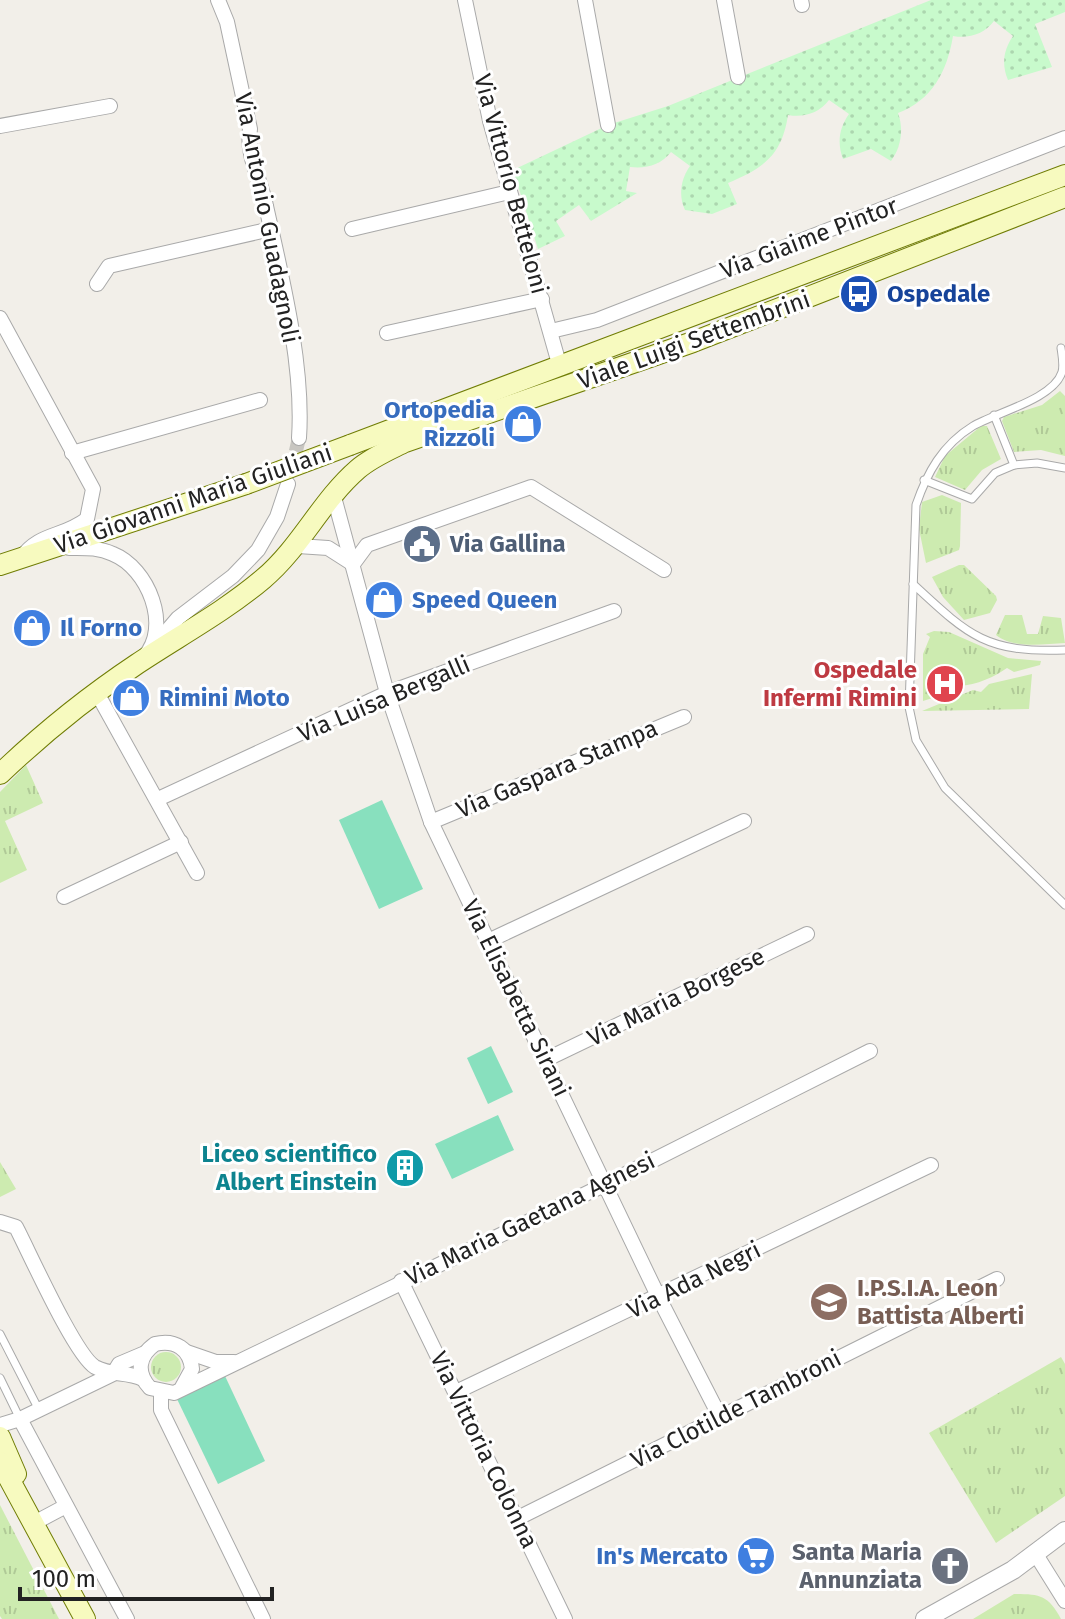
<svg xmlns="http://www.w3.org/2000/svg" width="1065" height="1619" viewBox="0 0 1065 1619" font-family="'Fira Sans',sans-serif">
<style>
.grass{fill:url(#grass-tufts)}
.park{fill:url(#park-dots)}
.pitch{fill:#88e0be}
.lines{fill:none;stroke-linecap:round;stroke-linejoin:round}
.minor-tunnel{stroke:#c8c6c1;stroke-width:14;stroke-dasharray:14 7;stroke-linecap:butt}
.service-casing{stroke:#a9a9a9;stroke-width:9}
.minor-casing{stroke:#a9a9a9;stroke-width:16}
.tertiary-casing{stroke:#a9a9a9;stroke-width:20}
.secondary-casing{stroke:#707d05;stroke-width:22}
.service{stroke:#fff;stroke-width:7}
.minor{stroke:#fff;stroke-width:14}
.tertiary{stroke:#fff;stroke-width:18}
.secondary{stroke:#f7fabf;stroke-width:20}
.secondary-bridge-casing{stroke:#707d05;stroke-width:22;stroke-linecap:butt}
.secondary-bridge{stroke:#f7fabf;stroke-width:20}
.labels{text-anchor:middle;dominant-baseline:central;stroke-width:6;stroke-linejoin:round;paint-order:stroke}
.street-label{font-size:24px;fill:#222;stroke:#fff}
.transit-label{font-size:24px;font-weight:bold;fill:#164399;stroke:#fff;text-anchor:start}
.shop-label{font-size:24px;font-weight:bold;fill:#366cbe;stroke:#fff;text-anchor:start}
.service-label{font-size:24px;font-weight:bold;fill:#4e5e75;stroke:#fff;text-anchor:start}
.health-label{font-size:24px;font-weight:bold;fill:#be3a42;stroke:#fff;text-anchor:end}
.culture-label{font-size:24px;font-weight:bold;fill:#0d838f;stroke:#fff;text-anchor:end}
.education-label{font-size:24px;font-weight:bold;fill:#785e54;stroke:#fff;text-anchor:start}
.worship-label{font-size:24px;font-weight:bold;fill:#5b616d;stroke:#fff;text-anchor:end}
</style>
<defs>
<pattern id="grass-tufts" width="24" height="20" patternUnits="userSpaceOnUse" patternTransform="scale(2)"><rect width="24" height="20" fill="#cdebb0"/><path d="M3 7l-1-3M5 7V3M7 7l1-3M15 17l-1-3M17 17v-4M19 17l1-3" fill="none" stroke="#b0c997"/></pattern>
<pattern id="park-dots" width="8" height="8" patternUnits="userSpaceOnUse" patternTransform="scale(2)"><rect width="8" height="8" fill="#c8facc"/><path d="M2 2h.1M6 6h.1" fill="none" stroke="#acd6af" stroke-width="1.8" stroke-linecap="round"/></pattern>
</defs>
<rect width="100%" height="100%" fill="#f2efe9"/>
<g class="grass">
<polygon points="1060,391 1065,396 1065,456 1041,450 1014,452 1002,421 1004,417 1042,405"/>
<polygon points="981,426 987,426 1001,459 982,470 965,490 935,477 945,456"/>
<polygon points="942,495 961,503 960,546 959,550 926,563 919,529 922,502"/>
<polygon points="959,565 964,565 996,596 997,600 990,613 964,620 943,597 932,577"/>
<path d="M 1005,615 L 1022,615 L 1027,634 L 1038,634 L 1043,616 L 1061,618 L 1065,643 C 1044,644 1013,649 996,635 Z"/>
<path d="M 934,631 L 949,632 L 1008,658 L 1041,661 L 1040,665 L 1014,672 L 1007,668 C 993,678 967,690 949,684 L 942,695 L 923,701 L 923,654 L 930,637 L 926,634 Z"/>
<polygon points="1032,674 1029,709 922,711 973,690 981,692 989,684"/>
<polygon points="26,765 43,803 5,821 27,870 0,883 0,792"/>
<polygon points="0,1162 16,1189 0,1197"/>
<circle cx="166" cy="1367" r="15"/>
<polygon points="1061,1357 1065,1364 1065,1496 996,1543 929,1433"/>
<polygon points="0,1505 59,1619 2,1619 0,1616"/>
<path d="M 1014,1594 C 1040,1594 1048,1595 1061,1619 L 973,1619 Z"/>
</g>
<path class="park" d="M 931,0 L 1065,0 L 1065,12 L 1035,24 L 1052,67 L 1008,80 C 1001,64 1004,49 1013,36 L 994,21 C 984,34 969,39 953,36 C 947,72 932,100 898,113 C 904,129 901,148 891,161 L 871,149 L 843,159 C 837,143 839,128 849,114 L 829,100 C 819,113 804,118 788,115 C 782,155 764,168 728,183 L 737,204 L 712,214 L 685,210 C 678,195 681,179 690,166 L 671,152 C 661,165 646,169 630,167 L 626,191 L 637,193 L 591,221 L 579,205 L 556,221 L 565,236 L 538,249 L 513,170 L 608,125 L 668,106 Z"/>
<g class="pitch">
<polygon points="382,800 423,889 379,909 339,820"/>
<polygon points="491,1046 513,1092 488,1104 467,1058"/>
<polygon points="498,1115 514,1150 452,1179 435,1144"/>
<polygon points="225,1376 265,1461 218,1484 177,1399"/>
</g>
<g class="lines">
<polyline class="minor-tunnel" points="291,472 299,438"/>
<defs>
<g id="service">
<path d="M 1061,348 C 1062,355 1064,365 1062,372 C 1054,399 995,413 973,426 C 942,445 927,473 916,505 L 909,707 L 916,740 L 945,788 L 1065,905"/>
<polyline points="1014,465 1037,463 1065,468"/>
<polyline points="924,480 972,499 995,473 1014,465 994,415"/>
<path d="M 913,584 C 969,636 986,653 1065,650"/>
<polyline points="0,1334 39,1410"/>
<polyline points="0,1378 20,1419"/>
</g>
<g id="minor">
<path d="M 218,0 L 227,22 L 250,129 C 246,157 261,179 266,206 C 282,278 304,366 299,438"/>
<polyline points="465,0 490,121 560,367"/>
<polyline points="585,0 608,125"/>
<polyline points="724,0 738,77"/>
<polyline points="801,0 802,5"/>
<polyline points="0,126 110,106"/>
<polyline points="352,229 509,192"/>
<polyline points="97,284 109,266 271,229"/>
<path d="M 0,318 L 93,489 L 87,519 C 62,538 40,532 21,558"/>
<polyline points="551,331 597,320 1065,138"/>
<polyline points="387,333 542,299"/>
<polyline points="72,453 260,400"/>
<polyline points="334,497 387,693 431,822 659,1298 720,1417"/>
<polyline points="298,546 328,548 353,564"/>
<path d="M 69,548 C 85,548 98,547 113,554 C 148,568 172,627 144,657"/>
<polyline points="353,564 367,545 531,487 664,570"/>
<polyline points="154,646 178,618 233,576 258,550 277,517 288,484"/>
<polyline points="97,693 197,873"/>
<polyline points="158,799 387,693 614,611"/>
<polyline points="431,822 684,717"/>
<polyline points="64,897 181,842"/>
<polyline points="488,941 744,821"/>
<polyline points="545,1060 807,934"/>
<path d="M 0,1222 L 16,1227 C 30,1254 75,1355 95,1367 C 111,1376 127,1371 143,1379"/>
<polyline points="401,1281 565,1619"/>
<polyline points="187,1352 216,1362 234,1362"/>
<path d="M 181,1389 L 192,1369 C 190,1349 175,1339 155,1344 C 138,1356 136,1373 150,1388 L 174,1393 L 604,1185 L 870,1051"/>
<polyline points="456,1392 931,1165"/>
<polyline points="161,1393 161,1410 263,1619"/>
<polyline points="20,1419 127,1619"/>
<polyline points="0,1425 20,1419 113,1374 119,1364 145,1353"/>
<polyline points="518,1518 997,1279"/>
<polyline points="36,1522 66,1506"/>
<polyline points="1035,1553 1065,1601"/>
</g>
<polyline id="tertiary" points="925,1619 1013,1570 1065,1531"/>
<g id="secondary">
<polyline points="350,445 1065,175"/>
<polyline points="0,565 246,484"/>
<path d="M 0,774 C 42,734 89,696 137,664 C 179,636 224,612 263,579 C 301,547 321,501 358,469 C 372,457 389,450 405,442 L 693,342 L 1065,197"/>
<polyline points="0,1437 16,1474"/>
<polyline points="0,1462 85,1619"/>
</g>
</defs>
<use href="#service" class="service-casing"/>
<use href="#minor" class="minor-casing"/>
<use href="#tertiary" class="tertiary-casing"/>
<use href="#secondary" class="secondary-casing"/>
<use href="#service" class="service"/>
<use href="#minor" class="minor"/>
<use href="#tertiary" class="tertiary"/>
<use href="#secondary" class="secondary"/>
<defs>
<polyline id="secondary-bridge" points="246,484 350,445"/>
</defs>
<use href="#secondary-bridge" class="secondary-bridge-casing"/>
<use href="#secondary-bridge" class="secondary-bridge"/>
</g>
<defs>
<symbol id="bus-disc" viewBox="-11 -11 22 22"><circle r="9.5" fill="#1a4fb4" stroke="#fff"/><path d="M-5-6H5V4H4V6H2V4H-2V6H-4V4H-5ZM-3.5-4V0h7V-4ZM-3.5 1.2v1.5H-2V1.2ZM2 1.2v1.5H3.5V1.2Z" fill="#fff"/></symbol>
<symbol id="shop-disc" viewBox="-11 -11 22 22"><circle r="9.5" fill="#3f7fe0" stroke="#fff"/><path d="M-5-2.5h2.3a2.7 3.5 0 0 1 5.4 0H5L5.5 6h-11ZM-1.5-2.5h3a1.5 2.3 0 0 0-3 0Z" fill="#fff"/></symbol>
<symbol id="civic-disc" viewBox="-11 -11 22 22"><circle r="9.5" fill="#5c6f8a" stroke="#fff"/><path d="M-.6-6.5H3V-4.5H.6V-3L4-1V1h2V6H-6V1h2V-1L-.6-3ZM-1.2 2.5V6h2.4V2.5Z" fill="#fff"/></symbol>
<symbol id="hospital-disc" viewBox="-11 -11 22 22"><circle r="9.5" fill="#e0444e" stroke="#fff"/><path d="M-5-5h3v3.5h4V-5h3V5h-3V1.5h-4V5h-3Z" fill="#fff"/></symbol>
<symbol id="building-disc" viewBox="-11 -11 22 22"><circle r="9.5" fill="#0f9aa8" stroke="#fff"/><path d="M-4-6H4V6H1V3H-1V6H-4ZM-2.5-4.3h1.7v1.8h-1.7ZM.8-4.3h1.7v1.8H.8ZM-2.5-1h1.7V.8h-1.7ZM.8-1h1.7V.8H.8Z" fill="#fff"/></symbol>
<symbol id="school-disc" viewBox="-11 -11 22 22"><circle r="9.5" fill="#8d6e63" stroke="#fff"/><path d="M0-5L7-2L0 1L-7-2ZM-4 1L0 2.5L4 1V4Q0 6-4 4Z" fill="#fff"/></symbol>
<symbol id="supermarket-disc" viewBox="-11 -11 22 22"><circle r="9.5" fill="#3f7fe0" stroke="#fff"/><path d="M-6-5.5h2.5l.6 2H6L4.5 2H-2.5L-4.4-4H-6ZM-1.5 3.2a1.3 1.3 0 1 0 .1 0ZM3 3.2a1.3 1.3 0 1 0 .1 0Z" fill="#fff"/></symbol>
<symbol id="church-disc" viewBox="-11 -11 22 22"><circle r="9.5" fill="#6b7280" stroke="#fff"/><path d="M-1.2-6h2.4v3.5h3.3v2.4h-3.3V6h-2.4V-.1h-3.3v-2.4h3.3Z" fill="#fff"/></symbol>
</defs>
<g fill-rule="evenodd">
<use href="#bus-disc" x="837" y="272" width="44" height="44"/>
<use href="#shop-disc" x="501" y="402" width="44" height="44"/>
<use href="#civic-disc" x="400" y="522" width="44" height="44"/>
<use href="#shop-disc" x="362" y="578" width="44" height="44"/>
<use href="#shop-disc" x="10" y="606" width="44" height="44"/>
<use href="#hospital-disc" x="923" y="662" width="44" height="44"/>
<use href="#shop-disc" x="109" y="676" width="44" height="44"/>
<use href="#building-disc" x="383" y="1146" width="44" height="44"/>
<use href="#school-disc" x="807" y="1280" width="44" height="44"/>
<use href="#supermarket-disc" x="734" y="1534" width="44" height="44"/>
<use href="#church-disc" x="928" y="1544" width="44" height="44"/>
</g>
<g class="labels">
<g class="street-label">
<text transform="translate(511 184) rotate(75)">Via Vittorio Betteloni</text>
<text transform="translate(267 218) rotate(79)">Via Antonio Guadagnoli</text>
<text transform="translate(809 238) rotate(-21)">Via Giaime Pintor</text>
<text transform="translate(694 340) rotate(-20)">Viale Luigi Settembrini</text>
<text transform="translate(193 499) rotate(-19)">Via Giovanni Maria Giuliani</text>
<text transform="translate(384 699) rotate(-23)">Via Luisa Bergalli</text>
<text transform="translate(557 769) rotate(-23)">Via Gaspara Stampa</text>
<text transform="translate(676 997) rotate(-26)">Via Maria Borgese</text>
<text transform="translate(516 998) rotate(64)">Via Elisabetta Sirani</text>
<text transform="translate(530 1219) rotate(-26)">Via Maria Gaetana Agnesi</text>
<text transform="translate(694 1280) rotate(-26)">Via Ada Negri</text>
<text transform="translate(736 1409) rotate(-27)">Via Clotilde Tambroni</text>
<text transform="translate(484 1450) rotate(64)">Via Vittoria Colonna</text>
</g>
<g class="transit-label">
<text x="887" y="294">Ospedale</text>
</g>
<g class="shop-label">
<text x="495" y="410" text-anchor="end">Ortopedia<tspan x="495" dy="28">Rizzoli</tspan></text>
<text x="412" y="600">Speed Queen</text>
<text x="60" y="628">Il Forno</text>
<text x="159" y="698">Rimini Moto</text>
<text x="728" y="1556" text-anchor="end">In's Mercato</text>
</g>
<g class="service-label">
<text x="450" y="544">Via Gallina</text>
</g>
<g class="health-label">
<text x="917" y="670">Ospedale<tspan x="917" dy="28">Infermi Rimini</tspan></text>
</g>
<g class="culture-label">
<text x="377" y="1154">Liceo scientifico<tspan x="377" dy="28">Albert Einstein</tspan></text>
</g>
<g class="education-label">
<text x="857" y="1288">I.P.S.I.A. Leon<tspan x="857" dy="28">Battista Alberti</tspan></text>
</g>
<g class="worship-label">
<text x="922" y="1552">Santa Maria<tspan x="922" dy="28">Annunziata</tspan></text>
</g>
</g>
<path d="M20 1587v12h252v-12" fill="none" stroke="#222222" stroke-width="4"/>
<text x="32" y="1587" font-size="24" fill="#222222" stroke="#ffffff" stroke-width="6" paint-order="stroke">100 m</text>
</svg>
